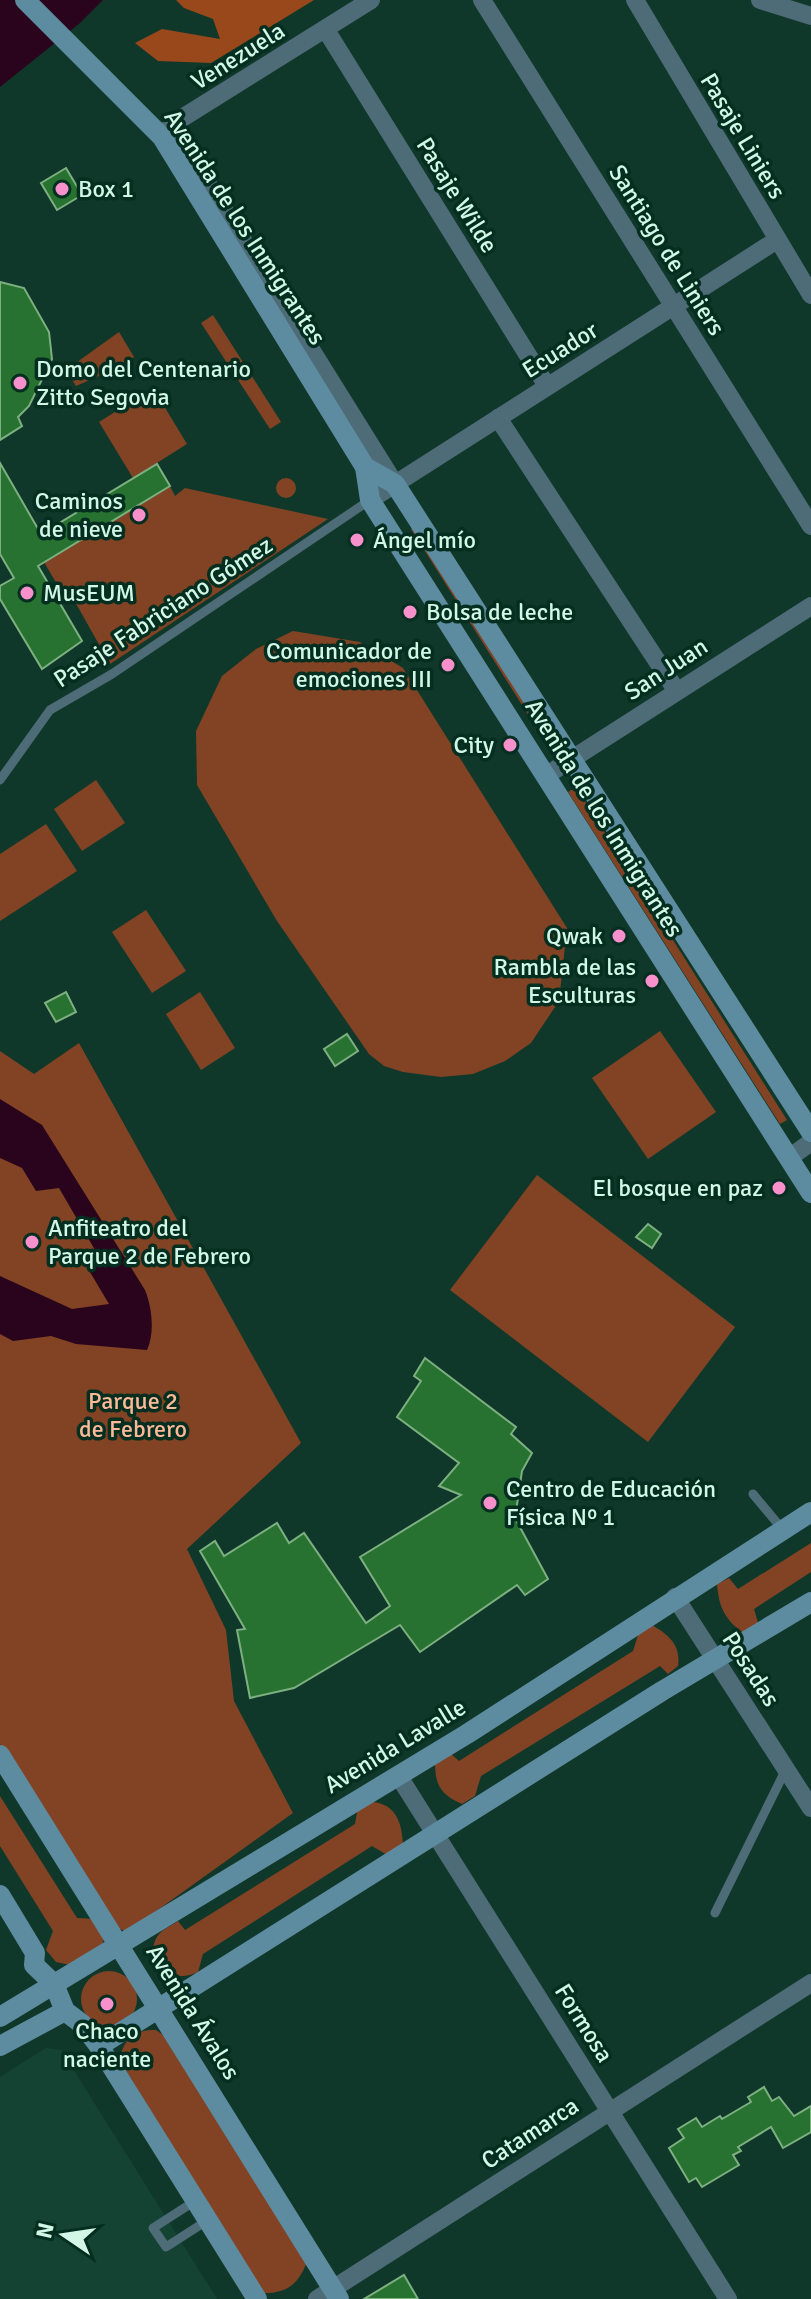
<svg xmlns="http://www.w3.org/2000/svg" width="811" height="2299" viewBox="0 0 811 2299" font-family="Signika,sans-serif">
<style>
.built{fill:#154333}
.green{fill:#814324}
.forest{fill:#98481b}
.water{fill:#2a041c}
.building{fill:#277131;stroke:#7db080;stroke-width:2}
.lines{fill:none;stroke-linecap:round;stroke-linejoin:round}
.service{stroke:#4e6b78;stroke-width:9}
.minor{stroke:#4e6b78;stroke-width:18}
.secondary{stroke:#5d8ca0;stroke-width:20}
.poi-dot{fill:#f890cb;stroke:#042e20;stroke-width:3}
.labels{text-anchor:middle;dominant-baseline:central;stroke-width:7;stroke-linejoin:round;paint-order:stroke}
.street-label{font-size:24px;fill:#d3f7e7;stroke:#042e20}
.poi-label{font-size:24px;fill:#d3f7e7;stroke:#042e20;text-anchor:start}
.park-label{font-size:24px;fill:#feb999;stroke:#042e20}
</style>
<rect width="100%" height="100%" fill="#10382a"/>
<polygon class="built" points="46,2048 61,2050 217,2299 0,2299 0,2077"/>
<g class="green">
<polygon points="213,315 281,422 270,429 201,323"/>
<polygon points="119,332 134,357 124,365 76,386 66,370"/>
<polygon points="153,388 187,444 133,478 99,422"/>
<circle cx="286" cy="488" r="10"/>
<polygon points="170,486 175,496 185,488 328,519 110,664 74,600 68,603 44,562"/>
<polygon points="418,525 546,733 541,735 411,529"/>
<polygon points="293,631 360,642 403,668 567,928 559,1001 531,1043 505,1061 473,1074 441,1077 403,1072 384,1066 369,1054 277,921 197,785 196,731 222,676 256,649"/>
<polygon points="96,780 125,823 82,851 54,809"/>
<polygon points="576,787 787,1120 780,1124 568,792"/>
<polygon points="46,824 77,871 0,921 0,854"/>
<polygon points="146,910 186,971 152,993 112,932"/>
<polygon points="200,992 235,1048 201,1070 166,1014"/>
<polygon points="660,1031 716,1112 648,1159 592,1078"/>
<polygon points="79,1043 301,1443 187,1549 226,1630 234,1701 293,1813 127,1932 113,1926 0,1744 0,1051 34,1074"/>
<polygon points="537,1175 735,1327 648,1442 450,1290"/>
<path d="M 811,1543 L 811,1572 L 754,1609 L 759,1626 L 745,1634 C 725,1620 719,1608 717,1584 L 729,1578 L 738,1589 Z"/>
<path d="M 652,1625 C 669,1635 681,1645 678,1666 L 668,1674 L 660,1666 L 481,1776 L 475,1796 L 462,1804 C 439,1794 435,1784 435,1760 L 449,1752 L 459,1761 L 633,1651 L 639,1632 Z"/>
<polygon points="0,1796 77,1918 95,1919 105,1935 101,1949 75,1966 56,1962 46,1950 53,1931 0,1846"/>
<path d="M 372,1802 C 397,1804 402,1824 403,1845 L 389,1856 L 372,1846 L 203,1954 L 198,1972 C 166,1988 140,1953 161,1932 C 165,1928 173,1925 178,1921 L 185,1930 L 355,1824 L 358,1807 Z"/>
<circle cx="109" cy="1999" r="28"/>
<path d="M 156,2030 L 166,2037 L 307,2262 C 298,2285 286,2294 261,2293 L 119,2059 C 124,2039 136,2029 156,2030 Z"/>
</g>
<polygon class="forest" points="176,0 314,0 211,63 158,61 135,43 162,29 220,39 213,19 184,8"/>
<g class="water">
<polygon points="0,0 103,0 80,23 0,87"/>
<path d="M 0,1099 L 42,1125 L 145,1290 C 152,1307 155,1333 147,1350 L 76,1344 L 51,1336 L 13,1341 L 0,1334 L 0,1276 L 72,1309 L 109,1304 L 84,1262 L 95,1250 L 59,1188 L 36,1191 L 22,1168 L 0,1158 Z"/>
</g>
<g class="building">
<polygon points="66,168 82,195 57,210 41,183"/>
<polygon points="0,282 24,288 49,332 52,359 29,406 18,417 22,426 0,440"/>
<polygon points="0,463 41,534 157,464 170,486 38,566 82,641 42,669 0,599 0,586 14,578 0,554"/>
<polygon points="66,992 76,1012 56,1022 45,1003"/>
<polygon points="347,1034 358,1051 335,1066 324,1049"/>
<polygon points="648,1224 661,1234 652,1248 636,1237"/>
<polygon points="425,1358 516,1427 511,1434 532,1453 522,1471 515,1518 548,1579 525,1595 517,1585 420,1652 400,1625 294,1688 250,1698 237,1630 245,1629 200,1551 215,1541 224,1556 277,1523 289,1543 304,1533 366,1623 390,1606 360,1557 461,1495 439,1486 459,1463 397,1417 421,1381 414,1376"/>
<polygon points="764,2087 772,2101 779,2097 794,2116 811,2106 811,2132 783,2148 771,2127 738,2147 741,2151 733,2155 739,2165 702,2187 696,2178 689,2182 669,2148 684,2138 678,2129 696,2118 702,2127 720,2116 722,2119 751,2102 748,2097"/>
<polygon points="404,2275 418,2299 364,2299"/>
</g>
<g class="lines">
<g class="service">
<polyline points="0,780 50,710 112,674 370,500"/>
<polyline points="753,1494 783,1530"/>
<polyline points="715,1913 786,1769"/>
<polyline points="195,2201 153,2228 166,2247 208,2220"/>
</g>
<g class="minor">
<polyline points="371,0 171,125 395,484"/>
<polyline points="482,0 811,526"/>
<polyline points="635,0 811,295"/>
<polyline points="760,0 811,16"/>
<polyline points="326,30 547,386"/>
<polyline points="498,418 676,690"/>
<polyline points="370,500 777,240"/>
<polyline points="547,775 811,606"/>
<polyline points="789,1158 811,1142"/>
<polyline points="675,1597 811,1808"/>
<polyline points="398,1775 728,2299"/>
<polyline points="317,2299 811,1983"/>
</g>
<g class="secondary">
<polyline points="25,0 162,137 365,467 370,500 811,1193"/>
<polyline points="365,467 395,484 811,1132"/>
<polyline points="0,1755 339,2299"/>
<polyline points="0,1895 35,1953 34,1965 54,1984 65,2011 82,2024 99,2046 257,2299"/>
<polyline points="0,2017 467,1734 811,1512"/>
<polyline points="0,2046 65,2011"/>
<polyline points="99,2046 662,1691 811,1602"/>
</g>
</g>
<g class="poi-dot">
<circle cx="62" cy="189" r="8"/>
<circle cx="20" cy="383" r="8"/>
<circle cx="139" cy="515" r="8"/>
<circle cx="357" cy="540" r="8"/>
<circle cx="27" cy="593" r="8"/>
<circle cx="410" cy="612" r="8"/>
<circle cx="448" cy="665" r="8"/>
<circle cx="510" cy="745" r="8"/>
<circle cx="619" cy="936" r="8"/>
<circle cx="652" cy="981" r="8"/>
<circle cx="779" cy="1188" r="8"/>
<circle cx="32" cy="1242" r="8"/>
<circle cx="490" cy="1503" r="8"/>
<circle cx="107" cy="2004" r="8"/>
</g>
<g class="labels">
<g class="street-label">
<text transform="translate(238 56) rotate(-32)">Venezuela</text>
<text transform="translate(743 136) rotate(59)">Pasaje Liniers</text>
<text transform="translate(457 195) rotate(58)">Pasaje Wilde</text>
<text transform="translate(245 227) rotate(57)">Avenida de los Inmigrantes</text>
<text transform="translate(667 250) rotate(58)">Santiago de Liniers</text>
<text transform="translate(560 350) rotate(-32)">Ecuador</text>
<text transform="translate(163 612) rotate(-33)">Pasaje Fabriciano Gómez</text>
<text transform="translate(666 669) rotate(-33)">San Juan</text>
<text transform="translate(604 818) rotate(58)">Avenida de los Inmigrantes</text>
<text transform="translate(751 1669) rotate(57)">Posadas</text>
<text transform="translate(395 1746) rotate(-31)">Avenida Lavalle</text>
<text transform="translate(193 2012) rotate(58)">Avenida Ávalos</text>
<text transform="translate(584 2023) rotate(58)">Formosa</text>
<text transform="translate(530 2133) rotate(-33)">Catamarca</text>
</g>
<g class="poi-label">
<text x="78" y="189">Box 1</text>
<text x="36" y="369">Domo del Centenario<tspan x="36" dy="28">Zitto Segovia</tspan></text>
<text x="123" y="501" text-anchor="end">Caminos<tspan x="123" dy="28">de nieve</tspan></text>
<text x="373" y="540">Ángel mío</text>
<text x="43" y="593">MusEUM</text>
<text x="426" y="612">Bolsa de leche</text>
<text x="432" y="651" text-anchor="end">Comunicador de<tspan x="432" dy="28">emociones III</tspan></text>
<text x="494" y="745" text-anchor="end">City</text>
<text x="603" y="936" text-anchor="end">Qwak</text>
<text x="636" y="967" text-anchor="end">Rambla de las<tspan x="636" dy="28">Esculturas</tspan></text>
<text x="763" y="1188" text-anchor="end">El bosque en paz</text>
<text x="48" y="1228">Anfiteatro del<tspan x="48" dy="28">Parque 2 de Febrero</tspan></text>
<text x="506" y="1489">Centro de Educación<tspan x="506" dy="28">Física Nº 1</tspan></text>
<text x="107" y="2031" text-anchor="middle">Chaco<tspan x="107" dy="28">naciente</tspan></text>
</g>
<g class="park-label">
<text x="133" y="1401">Parque 2<tspan x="133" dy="28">de Febrero</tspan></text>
</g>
</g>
<g transform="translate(64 2235) rotate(283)" stroke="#042e20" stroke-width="6" paint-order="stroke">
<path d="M0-6L14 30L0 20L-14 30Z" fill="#d3f7e7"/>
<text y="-12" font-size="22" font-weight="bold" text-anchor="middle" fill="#d3f7e7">N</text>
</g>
</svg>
